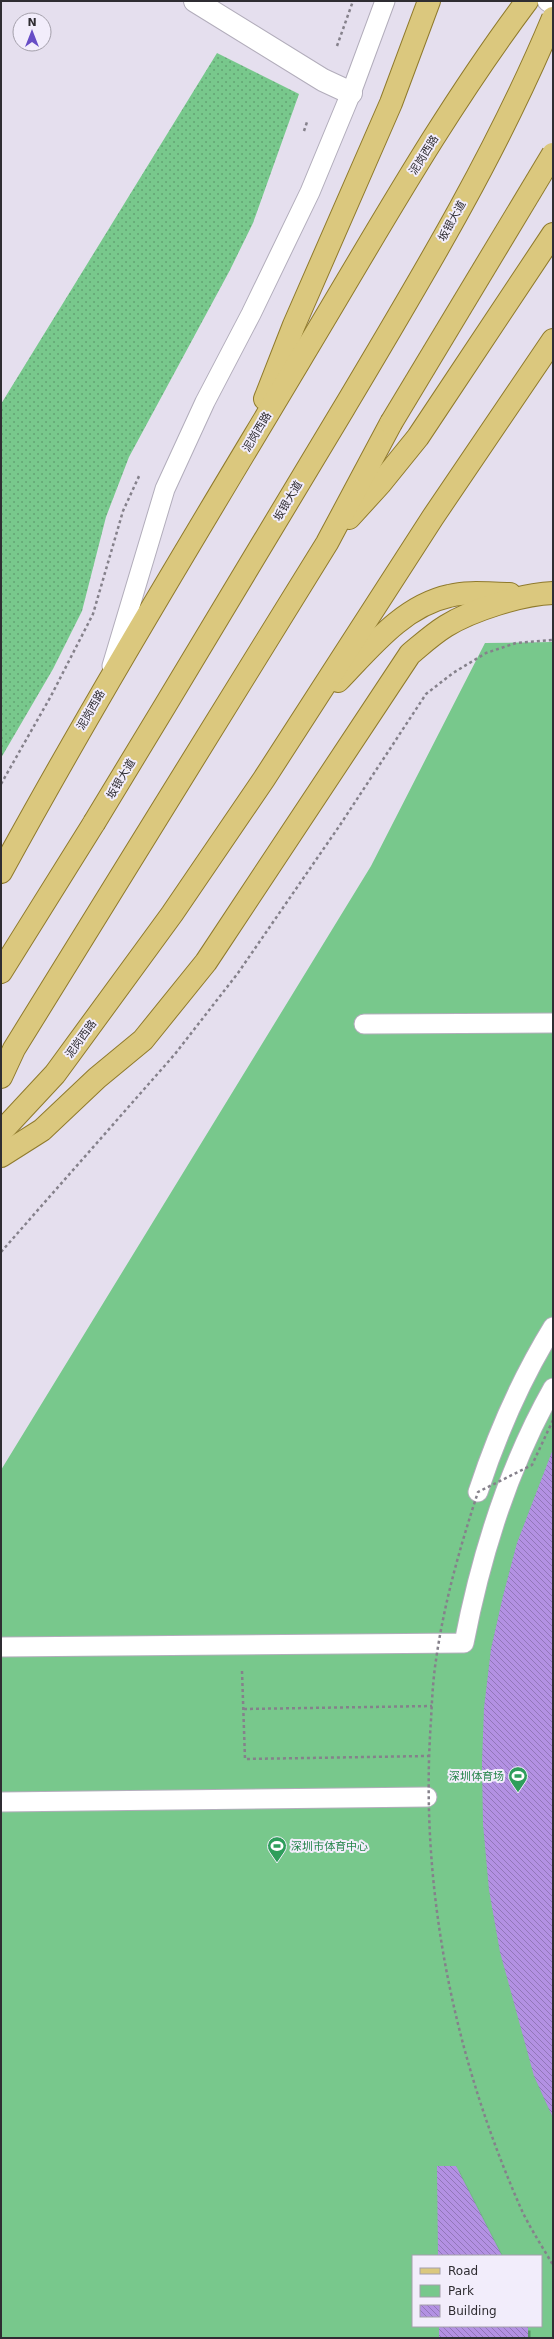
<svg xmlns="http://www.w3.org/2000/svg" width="554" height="2339" viewBox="0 0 554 2339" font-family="'DejaVu Sans','Noto Sans SC',sans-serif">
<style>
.green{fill:url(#green-dots)}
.pitch{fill:#78c88c;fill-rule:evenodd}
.building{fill:url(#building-back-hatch);filter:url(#shadow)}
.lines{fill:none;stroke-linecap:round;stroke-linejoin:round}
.lane-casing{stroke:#b2adbb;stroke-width:21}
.street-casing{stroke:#b2adbb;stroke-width:24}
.primary-casing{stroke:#8f7a2c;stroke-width:24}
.path{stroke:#85818b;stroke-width:2.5;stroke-dasharray:3 3;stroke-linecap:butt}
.lane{stroke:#fff;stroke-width:19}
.street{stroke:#fff;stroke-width:22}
.primary{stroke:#dbc87e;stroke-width:22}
.primary-bridge-casing{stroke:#8f7a2c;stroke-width:24;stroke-linecap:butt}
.path-bridge{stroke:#85818b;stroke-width:2.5;stroke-dasharray:3 3;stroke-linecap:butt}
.primary-bridge{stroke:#dbc87e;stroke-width:22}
.labels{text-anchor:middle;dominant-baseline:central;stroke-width:4;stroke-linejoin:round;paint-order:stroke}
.street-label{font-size:11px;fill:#2f2d32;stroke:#f2edfb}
.leisure-label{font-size:11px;fill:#27864d;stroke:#f2edfb;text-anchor:end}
</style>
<defs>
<pattern id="green-dots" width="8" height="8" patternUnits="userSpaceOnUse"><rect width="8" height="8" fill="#78c88c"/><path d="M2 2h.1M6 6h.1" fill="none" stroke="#63a373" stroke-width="1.8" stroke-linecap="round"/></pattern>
<pattern id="building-back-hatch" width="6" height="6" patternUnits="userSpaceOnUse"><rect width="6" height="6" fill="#b391e3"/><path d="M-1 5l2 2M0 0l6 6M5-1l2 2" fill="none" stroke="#9277b9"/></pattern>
<filter id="shadow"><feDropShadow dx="2.5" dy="4.5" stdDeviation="0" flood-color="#0004"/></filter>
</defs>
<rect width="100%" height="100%" fill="#e5dfee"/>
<polygon class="green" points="217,53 299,94 253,223 230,270 129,457 106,517 82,611 53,669 1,758 1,404"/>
<path class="pitch" d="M 553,642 L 553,2338 L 1,2338 L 1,1470 L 371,866 L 485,643 ZM 413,2256 L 541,2256 L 541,2326 L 413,2326 Z"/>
<g class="building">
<polygon points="553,1449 553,2118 534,2076 500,1952 489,1890 483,1824 482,1763 484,1708 491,1649 503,1596 517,1543"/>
<polygon points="437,2166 456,2166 502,2256 438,2256"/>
<rect x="439" y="2326" width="89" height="12"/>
</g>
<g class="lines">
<defs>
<g id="lane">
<polyline points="547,1 553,5"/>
<polyline points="112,666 165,489 205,402 251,314 310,192 351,93 385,1"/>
<polyline points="364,1024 553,1023"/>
<path d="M 478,1492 C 497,1434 521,1379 553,1327"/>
<path d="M 1,1647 L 464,1643 C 481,1555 509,1466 553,1388"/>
<polyline points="1,1802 427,1797"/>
</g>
<polyline id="street" points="195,1 323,80 351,93"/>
<g id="primary">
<polyline points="265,399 294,325 391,103 429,1"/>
<polyline points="349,518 380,484 418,437 553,234"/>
<path d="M 338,681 C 370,648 403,606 449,596 C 468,591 491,594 510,594"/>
<path d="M 1,872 C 96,698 199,529 300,360 C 373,239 442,114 527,1"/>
<polyline points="1,972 94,823"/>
<polyline points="1,1077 14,1049 327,543 391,423"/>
<polyline points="1,1132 55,1074 172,914 264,779 433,517 553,340"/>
<path d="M 1,1156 L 42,1130 L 97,1078 L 143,1040 L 206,962 L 410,654 C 421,645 433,634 446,626 C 472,610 522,594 553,593"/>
</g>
</defs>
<use href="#lane" class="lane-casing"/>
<use href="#street" class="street-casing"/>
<use href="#primary" class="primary-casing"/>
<g class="path">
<polyline points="337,46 353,1"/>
<polyline points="304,131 307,122"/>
<polyline points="1,784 51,696 93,614 123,511 140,474"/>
<polyline points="1,1252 175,1054 238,973 340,825 426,694 453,673 486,653 516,643 553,640"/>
<polyline points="242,1671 245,1759 428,1756"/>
<polyline points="244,1709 432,1706"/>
</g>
<use href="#lane" class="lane"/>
<use href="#street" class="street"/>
<use href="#primary" class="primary"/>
<defs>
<g id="primary-bridge">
<polyline points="391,423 553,154"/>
<path d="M 94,823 C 178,685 261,546 344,408 C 419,282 497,153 553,18"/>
</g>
</defs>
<use href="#primary-bridge" class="primary-bridge-casing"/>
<path class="path-bridge" d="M 553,1420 L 532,1465 L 478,1492 C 460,1547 444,1603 436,1660 C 433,1679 432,1700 431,1720 C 419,1888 454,2059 523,2213 C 532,2231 543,2248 553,2265"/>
<use href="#primary-bridge" class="primary-bridge"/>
</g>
<defs>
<symbol id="stadium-pin" viewBox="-11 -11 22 30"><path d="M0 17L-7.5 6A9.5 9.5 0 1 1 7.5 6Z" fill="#2e9e5b" stroke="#f2edfb"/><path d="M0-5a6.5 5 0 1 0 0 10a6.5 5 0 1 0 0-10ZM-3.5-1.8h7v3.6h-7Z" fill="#fff"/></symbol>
</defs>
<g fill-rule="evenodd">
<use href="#stadium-pin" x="507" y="1765" width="22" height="30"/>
<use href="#stadium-pin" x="266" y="1835" width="22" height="30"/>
</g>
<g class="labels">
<g class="street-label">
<text transform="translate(424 155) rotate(-58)">泥岗西路</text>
<text transform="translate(452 221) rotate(-61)">坂银大道</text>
<text transform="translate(257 432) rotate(-59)">泥岗西路</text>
<text transform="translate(288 501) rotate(-59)">坂银大道</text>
<text transform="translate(91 710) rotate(-60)">泥岗西路</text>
<text transform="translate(121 779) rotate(-59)">坂银大道</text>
<text transform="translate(81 1039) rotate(-54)">泥岗西路</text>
</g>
<g class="leisure-label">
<text x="504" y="1776">深圳体育场</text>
<text x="291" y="1846" text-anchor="start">深圳市体育中心</text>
</g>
</g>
<rect width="554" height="2339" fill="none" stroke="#2f2d32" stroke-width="4"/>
<rect x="412" y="2255" width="130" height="72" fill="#f2edfb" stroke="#a4a0ab"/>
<rect x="420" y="2268" width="20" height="6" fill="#dbc87e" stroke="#a4a0ab"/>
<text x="448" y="2275" font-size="12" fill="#2f2d32">Road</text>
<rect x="420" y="2285" width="20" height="12" fill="#78c88c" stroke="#a4a0ab"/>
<text x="448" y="2295" font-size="12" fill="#2f2d32">Park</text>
<rect x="420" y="2305" width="20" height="12" fill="url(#building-back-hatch)" stroke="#a4a0ab"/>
<text x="448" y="2315" font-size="12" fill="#2f2d32">Building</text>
<g transform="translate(32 32)"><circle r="19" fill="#f2edfb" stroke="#a4a0ab"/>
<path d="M0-3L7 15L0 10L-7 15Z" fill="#674dc6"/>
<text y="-6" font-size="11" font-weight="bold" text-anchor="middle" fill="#2f2d32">N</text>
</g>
</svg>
